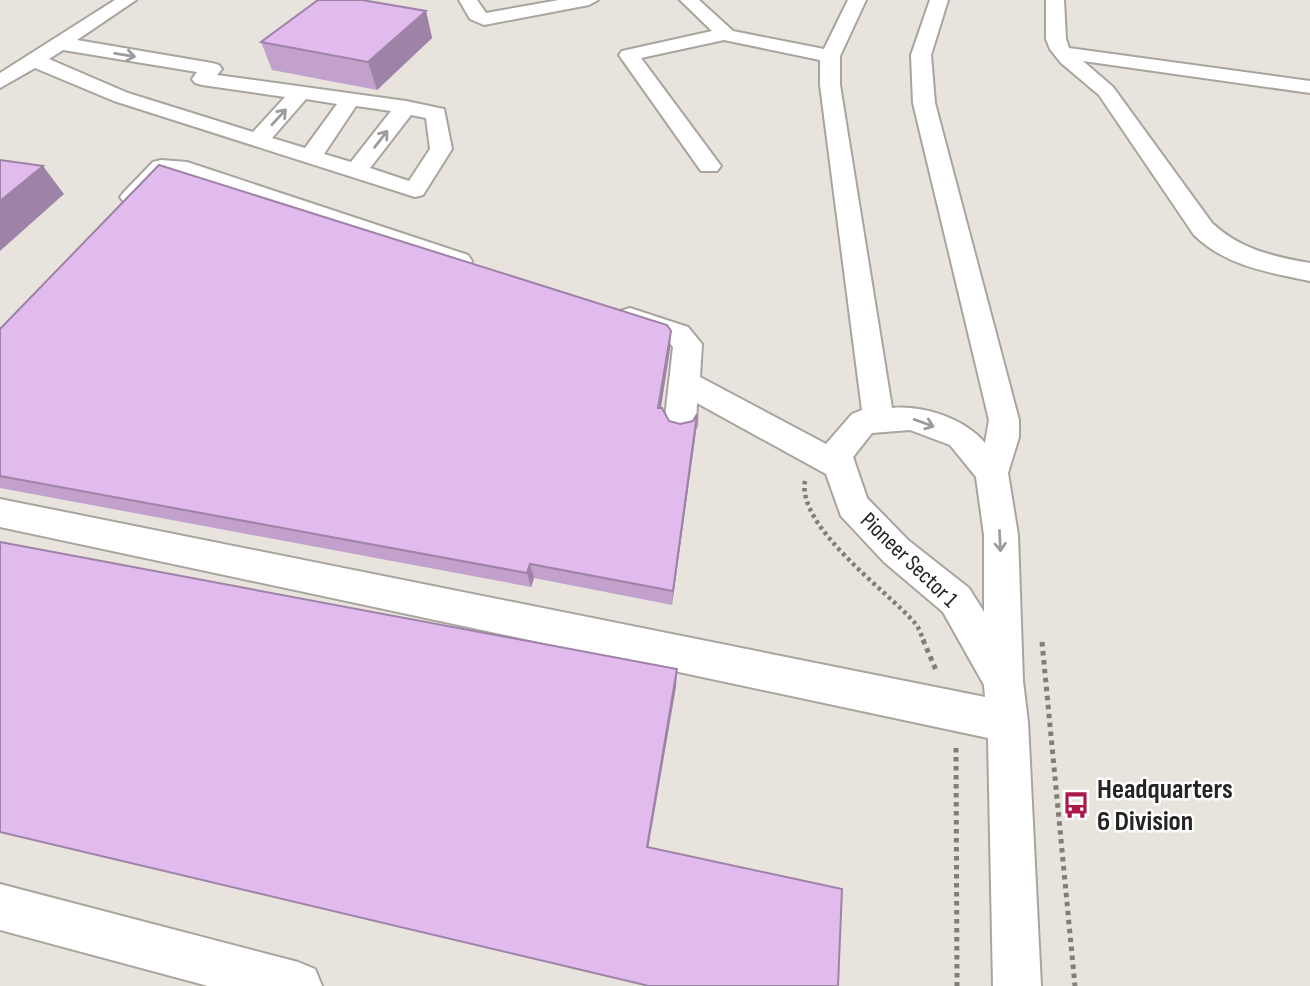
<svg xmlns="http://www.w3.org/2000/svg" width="1310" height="986" viewBox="0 0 1310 986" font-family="'Sofia Sans Condensed',sans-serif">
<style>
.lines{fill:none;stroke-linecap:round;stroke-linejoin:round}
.minor-casing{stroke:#a8a49e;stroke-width:4}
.path-far1{stroke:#817e7a;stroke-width:4.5;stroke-dasharray:3.5 3.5;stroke-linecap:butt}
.path{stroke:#817e7a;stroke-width:5;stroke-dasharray:4.5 4.5;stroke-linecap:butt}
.minor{fill:#fff;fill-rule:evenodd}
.wall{fill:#c2a1cd}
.shaded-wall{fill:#9e83a7}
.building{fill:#e2bbee;stroke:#9e83a7;stroke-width:2}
.oneway{stroke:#9d9c9c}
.labels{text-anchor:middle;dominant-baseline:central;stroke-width:5;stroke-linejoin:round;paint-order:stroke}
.street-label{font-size:23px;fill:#262422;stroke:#fff}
.near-poi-label{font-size:28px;font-weight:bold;fill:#262422;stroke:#fff;text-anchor:start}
</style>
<rect width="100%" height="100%" fill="#e8e4dd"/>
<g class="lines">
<defs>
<g id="minor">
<path d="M 115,0 L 136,0 L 77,40 L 212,63 L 219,65 L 222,69 L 217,75 L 406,101 L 444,109 L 452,149 L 423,195 L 415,197 L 114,101 L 35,68 L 0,88 L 0,73 ZM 63,50 L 197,72 L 192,79 L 195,83 L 202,85 L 285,97 L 253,132 L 128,93 L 49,59 ZM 306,99 L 337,104 L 305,148 L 272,138 ZM 356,106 L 391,111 L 351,162 L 324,154 ZM 411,115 L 426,118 L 430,149 L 409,181 L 370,168 Z"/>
<polygon points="459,0 477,0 486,13 559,0 598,0 589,5 484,25 470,19"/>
<path d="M 680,0 L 699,0 L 733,31 L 824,49 L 848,0 L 866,0 L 840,56 L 840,85 L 892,408 C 924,405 965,419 985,443 L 989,420 L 913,103 L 911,55 L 930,0 L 948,0 L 931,55 L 935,103 L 1019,420 L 1019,437 L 1008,473 L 1018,535 L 1023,681 L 1028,722 L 1041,986 L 993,986 L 988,738 L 0,527 L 0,499 L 985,697 L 984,685 L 943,612 L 884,562 L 841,516 L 826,474 L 697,403 L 696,426 L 691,435 L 680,438 L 669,435 L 664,426 L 673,347 L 668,341 L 620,325 L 616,318 L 620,311 L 630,308 L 688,327 L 702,344 L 700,377 L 826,444 L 852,414 L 862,410 L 820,85 L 820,60 L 724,40 L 641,58 L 721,166 L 717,171 L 701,171 L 619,55 L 622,51 L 712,31 ZM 910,430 L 950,445 L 976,477 L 984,535 L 984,612 L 969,588 L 908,540 L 867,498 L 853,457 L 872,433 Z"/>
<path d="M 1046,0 L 1064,0 L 1066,39 L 1069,48 L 1310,81 L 1310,93 L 1083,61 L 1113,87 L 1212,223 C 1241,250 1272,256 1310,263 L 1310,281 C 1267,272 1226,266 1194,235 L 1099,95 L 1061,63 L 1050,49 L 1046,39 Z"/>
<path d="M 161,160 L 187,162 L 468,255 L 472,261 L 468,267 L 459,269 L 450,267 L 177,174 L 167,174 C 155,187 144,207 124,202 L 120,197 L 124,192 L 153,162 Z"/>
<polygon points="0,884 298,962 315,969 322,986 208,986 0,930"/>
</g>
</defs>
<use href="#minor" class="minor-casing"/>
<path class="path-far1" d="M 805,481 C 797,527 886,590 914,622 C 919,627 921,635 924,641"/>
<g class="path">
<polyline points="923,640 936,670"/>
<polyline points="1042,642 1075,986"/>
<polyline points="956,748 957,986"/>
</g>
<use href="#minor" class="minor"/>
</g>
<g class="wall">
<polygon points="426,11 432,38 377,90 272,70 261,42"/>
<polygon points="0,329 670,349 661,408 669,421 680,424 693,421 697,414 696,431 672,605 534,578 531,587 0,488"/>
</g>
<g class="shaded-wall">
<polygon points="426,11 432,38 377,90 368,62"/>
<polygon points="43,166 64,194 0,251 0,201"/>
<polygon points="671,331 670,349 658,425 658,408"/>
<polygon points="697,414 696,431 672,605 673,591"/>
<polygon points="530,564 534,578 531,587 527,573"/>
<polygon points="677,669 676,687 647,855 647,847"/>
</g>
<g class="building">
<polygon points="318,0 362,0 426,11 368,62 261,42"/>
<polygon points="0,160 43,166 0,201"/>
<polygon points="159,165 667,325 671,331 658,408 662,408 669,421 680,424 693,421 697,414 673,591 530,564 527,573 0,476 0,329"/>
<polygon points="0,542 677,669 647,847 842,889 838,986 649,986 0,832"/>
</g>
<defs><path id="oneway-shaft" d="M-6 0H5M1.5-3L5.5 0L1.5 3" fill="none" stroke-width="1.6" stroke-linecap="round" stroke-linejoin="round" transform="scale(1.75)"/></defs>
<g class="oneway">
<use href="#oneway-shaft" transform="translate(125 55) rotate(9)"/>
<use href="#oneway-shaft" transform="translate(279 117) rotate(-47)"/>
<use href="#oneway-shaft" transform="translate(381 139) rotate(-52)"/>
<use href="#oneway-shaft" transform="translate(924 423) rotate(20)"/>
<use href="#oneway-shaft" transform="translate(1000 541) rotate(87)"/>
</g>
<defs>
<symbol id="bus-bare" viewBox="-9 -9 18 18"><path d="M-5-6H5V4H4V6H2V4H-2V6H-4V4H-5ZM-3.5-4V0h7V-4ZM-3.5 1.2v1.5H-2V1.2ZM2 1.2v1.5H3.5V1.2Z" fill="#ac1949" stroke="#fff" stroke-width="2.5" paint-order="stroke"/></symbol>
</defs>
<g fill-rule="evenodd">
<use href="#bus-bare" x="1057" y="786" width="38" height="38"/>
</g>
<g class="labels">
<g class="street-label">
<text transform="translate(909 560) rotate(44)">Pioneer Sector 1</text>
</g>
<g class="near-poi-label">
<text x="1097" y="789">Headquarters<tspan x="1097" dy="32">6 Division</tspan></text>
</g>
</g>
</svg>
